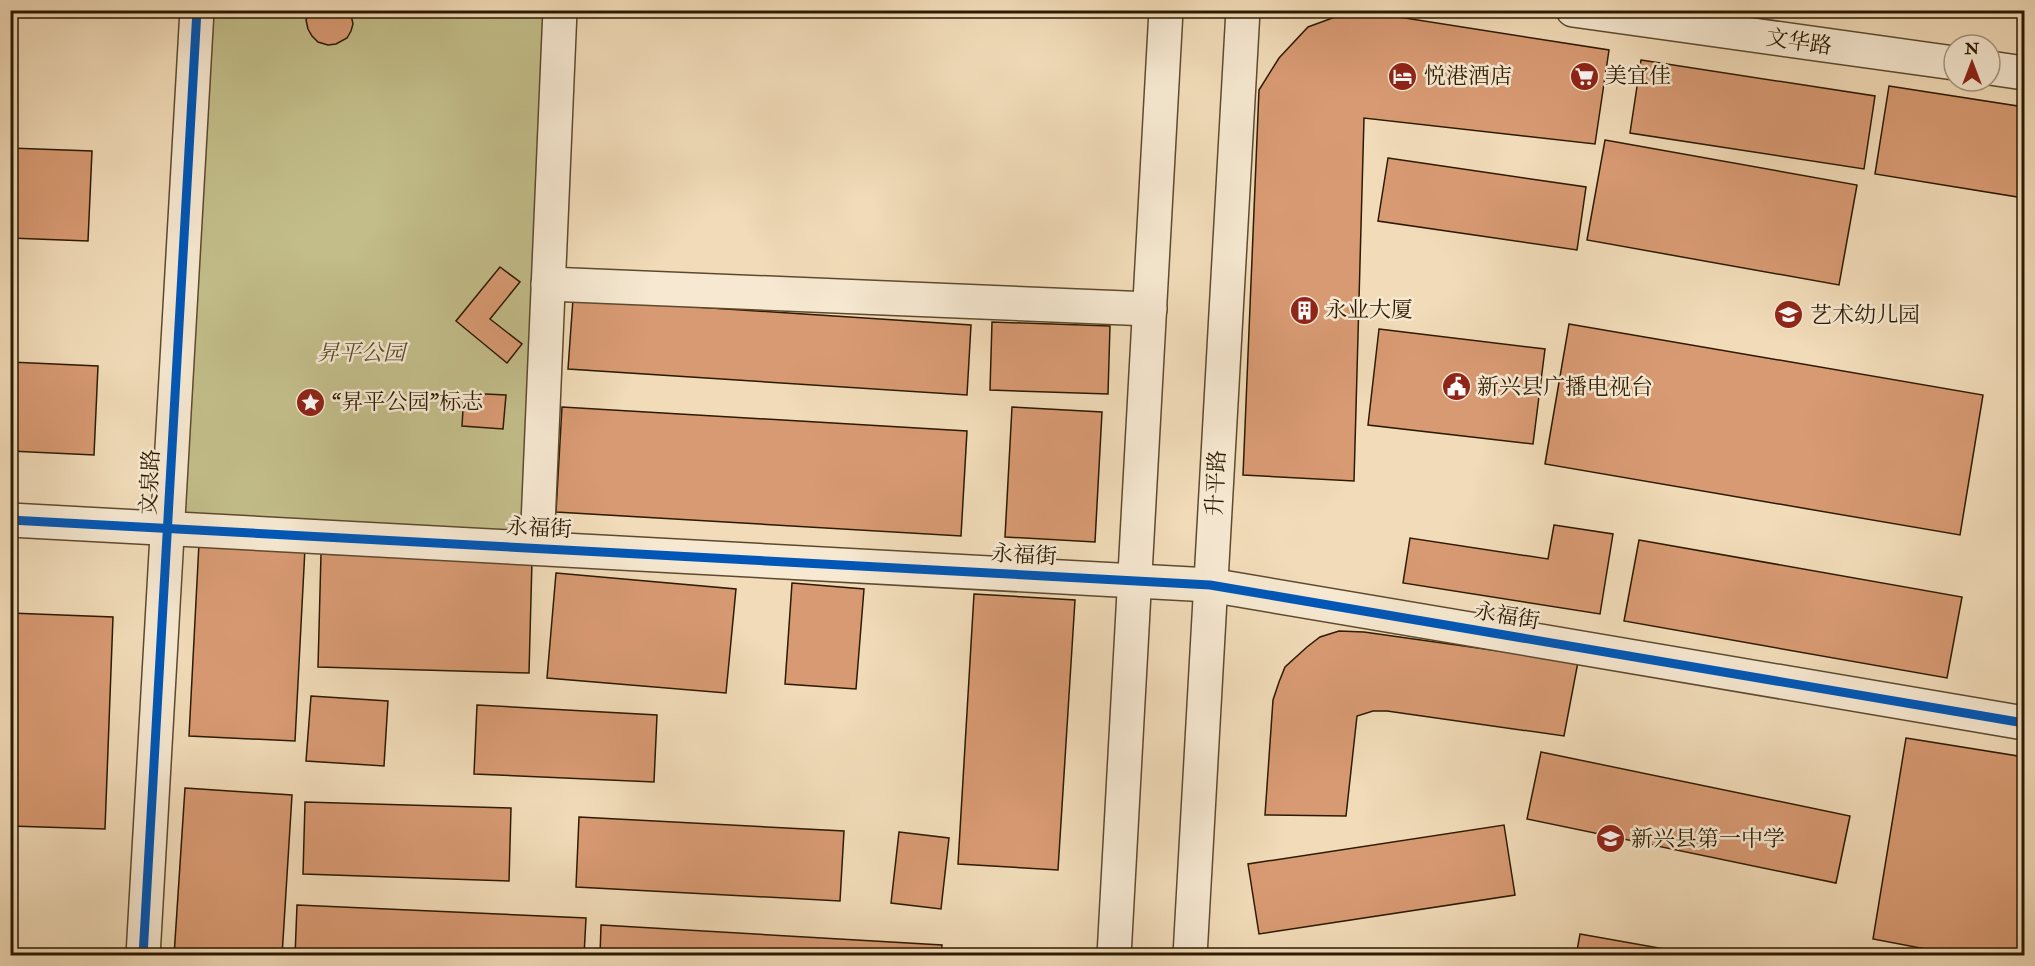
<svg xmlns="http://www.w3.org/2000/svg" width="2035" height="966" viewBox="0 0 2035 966" font-family="'IM FELL Double Pica','Noto Serif SC',serif">
<style>
.green{fill:#c2bd89;stroke:#776c44;stroke-width:1.5}
.building{fill:#d89a73;stroke:#2c1a00;stroke-width:1.5}
.lines{fill:none;stroke-linecap:round;stroke-linejoin:round}
.minor-casing{stroke:#5d4a2e;stroke-width:36}
.minor{stroke:#f6e8d1;stroke-width:33}
.cycleway-casing{stroke:#f6e8d1;stroke-width:13}
.cycleway{stroke:#0057b8;stroke-width:9}
.labels{text-anchor:middle;dominant-baseline:central;stroke-width:5;stroke-linejoin:round;paint-order:stroke}
.street-label{font-size:22px;fill:#2c1a00;stroke:#f6e8d1}
.poi-label{font-size:22px;fill:#2c1a00;stroke:#f6e8d1;text-anchor:start}
.park-label{font-size:22px;font-style:italic;fill:#594b29;stroke:#f6e8d1}
</style>
<rect width="100%" height="100%" fill="#f1dbb8"/>
<filter id="stains"><feTurbulence type="fractalNoise" baseFrequency=".00333" numOctaves="4"/><feColorMatrix values="0 0 0 0 .2 0 0 0 0 .09 0 0 0 0 .02 0 0 0 .5 -.17"/></filter>
<radialGradient id="worn" r=".72"><stop offset=".6" stop-color="#630" stop-opacity="0"/><stop offset="1" stop-color="#630" stop-opacity=".3"/></radialGradient>
<polygon class="green" points="197,11 560,11 537,548 167,527"/>
<g class="building">
<polygon points="70,10 178,10 178,15"/>
<polygon points="310,10 350,10 353,24 351,31 347,38 336,44 328,45 318,42 312,36 308,29 306,20"/>
<polygon points="1354,10 1609,50 1595,144 1364,118 1354,481 1243,475 1259,90 1279,58 1308,27"/>
<polygon points="1641,60 1875,96 1864,169 1630,133"/>
<polygon points="1889,86 2024,107 2024,198 1875,174"/>
<polygon points="1605,140 1857,185 1839,285 1587,240"/>
<polygon points="10,148 92,151 88,241 10,238"/>
<polygon points="1388,158 1586,187 1577,250 1378,221"/>
<polygon points="500,267 520,282 490,319 522,344 507,363 456,321"/>
<polygon points="573,299 971,325 967,395 568,369"/>
<polygon points="992,322 1110,326 1108,394 990,390"/>
<polygon points="1569,324 1983,395 1960,535 1545,464"/>
<polygon points="1379,329 1545,349 1533,444 1368,425"/>
<polygon points="10,362 98,366 94,455 10,451"/>
<polygon points="464,393 506,395 503,429 462,426"/>
<polygon points="562,407 967,431 961,536 556,512"/>
<polygon points="1012,407 1102,412 1095,542 1005,537"/>
<polygon points="1554,525 1613,534 1600,614 1403,583 1410,538 1548,559"/>
<polygon points="1639,540 1962,597 1947,678 1624,621"/>
<polygon points="199,543 305,548 295,741 189,736"/>
<polygon points="321,554 532,560 529,673 318,667"/>
<polygon points="556,573 736,589 726,693 547,678"/>
<polygon points="792,583 864,589 856,689 785,684"/>
<polygon points="974,594 1075,600 1058,870 958,864"/>
<polygon points="10,613 113,617 105,829 10,826"/>
<polygon points="1339,631 1364,632 1578,662 1564,736 1387,711 1373,711 1357,716 1346,816 1265,815 1273,700 1279,682 1285,667 1307,647 1320,637"/>
<polygon points="311,696 388,701 384,766 306,761"/>
<polygon points="477,705 657,715 654,782 474,774"/>
<polygon points="1906,738 2024,757 2024,956 1962,956 1873,939"/>
<polygon points="1541,752 1850,816 1836,883 1527,819"/>
<polygon points="185,788 292,795 282,956 174,956"/>
<polygon points="305,802 511,808 509,881 303,874"/>
<polygon points="579,817 844,831 840,901 576,887"/>
<polygon points="1504,825 1515,895 1259,934 1248,864"/>
<polygon points="899,832 949,838 941,909 891,903"/>
<polygon points="297,905 586,918 584,956 295,956"/>
<polygon points="601,925 942,945 941,956 600,956"/>
<polygon points="1580,934 1704,956 1576,956"/>
<polygon points="10,952 70,956 10,956"/>
</g>
<g class="lines">
<defs>
<g id="minor">
<polyline points="1573,10 1954,63"/>
<polyline points="1990,68 2024,73"/>
<polyline points="548,284 1150,309"/>
<polyline points="10,520 1210,585 2024,723"/>
<polyline points="537,548 560,10"/>
<polyline points="143,956 197,10"/>
<polyline points="1114,956 1166,10"/>
<polyline points="1190,956 1243,10"/>
</g>
</defs>
<use href="#minor" class="minor-casing"/>
<use href="#minor" class="minor"/>
<defs>
<g id="cycleway">
<polyline points="10,520 1210,585 2024,723"/>
<polyline points="143,956 197,10"/>
</g>
</defs>
<use href="#cycleway" class="cycleway-casing"/>
<use href="#cycleway" class="cycleway"/>
</g>
<defs>
<symbol id="hotel-disc" viewBox="-11 -11 22 22"><circle r="9.5" fill="#8f2418" stroke="#f6e8d1"/><path d="M-6-4.5h1.5V1H6V5H4.5V3h-9V5H-6ZM-4 0a1.8 1.8 0 1 1 3.6 0ZM.5 0V-2.5h3Q6-2.5 6 0Z" fill="#fff"/></symbol>
<symbol id="supermarket-disc" viewBox="-11 -11 22 22"><circle r="9.5" fill="#8f2418" stroke="#f6e8d1"/><path d="M-6-5.5h2.5l.6 2H6L4.5 2H-2.5L-4.4-4H-6ZM-1.5 3.2a1.3 1.3 0 1 0 .1 0ZM3 3.2a1.3 1.3 0 1 0 .1 0Z" fill="#fff"/></symbol>
<symbol id="building-disc" viewBox="-11 -11 22 22"><circle r="9.5" fill="#8f2418" stroke="#f6e8d1"/><path d="M-4-6H4V6H1V3H-1V6H-4ZM-2.5-4.3h1.7v1.8h-1.7ZM.8-4.3h1.7v1.8H.8ZM-2.5-1h1.7V.8h-1.7ZM.8-1h1.7V.8H.8Z" fill="#fff"/></symbol>
<symbol id="school-disc" viewBox="-11 -11 22 22"><circle r="9.5" fill="#8f2418" stroke="#f6e8d1"/><path d="M0-5L7-2L0 1L-7-2ZM-4 1L0 2.5L4 1V4Q0 6-4 4Z" fill="#fff"/></symbol>
<symbol id="civic-disc" viewBox="-11 -11 22 22"><circle r="9.5" fill="#8f2418" stroke="#f6e8d1"/><path d="M-.6-6.5H3V-4.5H.6V-3L4-1V1h2V6H-6V1h2V-1L-.6-3ZM-1.2 2.5V6h2.4V2.5Z" fill="#fff"/></symbol>
<symbol id="sight-disc" viewBox="-11 -11 22 22"><circle r="9.5" fill="#8f2418" stroke="#f6e8d1"/><path d="M0-6L1.8-2.2L6-1.7L2.9 1.2L3.7 5.4L0 3.3L-3.7 5.4L-2.9 1.2L-6-1.7L-1.8-2.2Z" fill="#fff"/></symbol>
</defs>
<g fill-rule="evenodd">
<use href="#hotel-disc" x="1386" y="60" width="33" height="33"/>
<use href="#supermarket-disc" x="1568" y="60" width="33" height="33"/>
<use href="#building-disc" x="1288" y="294" width="33" height="33"/>
<use href="#school-disc" x="1772" y="298" width="33" height="33"/>
<use href="#civic-disc" x="1440" y="370" width="33" height="33"/>
<use href="#sight-disc" x="294" y="386" width="33" height="33"/>
<use href="#school-disc" x="1594" y="822" width="33" height="33"/>
</g>
<g class="labels">
<g class="street-label">
<text transform="translate(1799 42) rotate(8)">文华路</text>
<text transform="translate(150 482) rotate(-87)">文泉路</text>
<text transform="translate(1216 483) rotate(-87)">升平路</text>
<text transform="translate(539 528) rotate(3)">永福街</text>
<text transform="translate(1024 555) rotate(3)">永福街</text>
<text transform="translate(1507 616) rotate(10)">永福街</text>
</g>
<g class="poi-label">
<text x="1424" y="76">悦港酒店</text>
<text x="1605" y="76">美宜佳</text>
<text x="1325" y="310">永业大厦</text>
<text x="1810" y="315">艺术幼儿园</text>
<text x="1477" y="387">新兴县广播电视台</text>
<text x="332" y="402">“昇平公园”标志</text>
<text x="1631" y="839">新兴县第一中学</text>
</g>
<g class="park-label">
<text x="361" y="353">昇平公园</text>
</g>
</g>
<rect width="2035" height="966" fill="none" stroke="#f1dbb8" stroke-width="36"/>
<rect x="12" y="12" width="2011" height="942" fill="none" stroke="#2c1a00" stroke-width="3"/>
<rect x="18" y="18" width="1999" height="930" fill="none" stroke="#2c1a00" stroke-width="1.5"/>
<g transform="translate(1972 63)"><circle r="28" fill="#f6e8d1" stroke="#a5967d" stroke-width="1.5"/>
<path d="M0-4.5L10 22L0 15L-10 22Z" fill="#8f2418"/>
<text y="-9" font-size="16" font-weight="bold" text-anchor="middle" fill="#2c1a00">N</text>
</g>
<rect width="100%" height="100%" filter="url(#stains)"/>
<rect width="100%" height="100%" fill="url(#worn)"/>
</svg>
